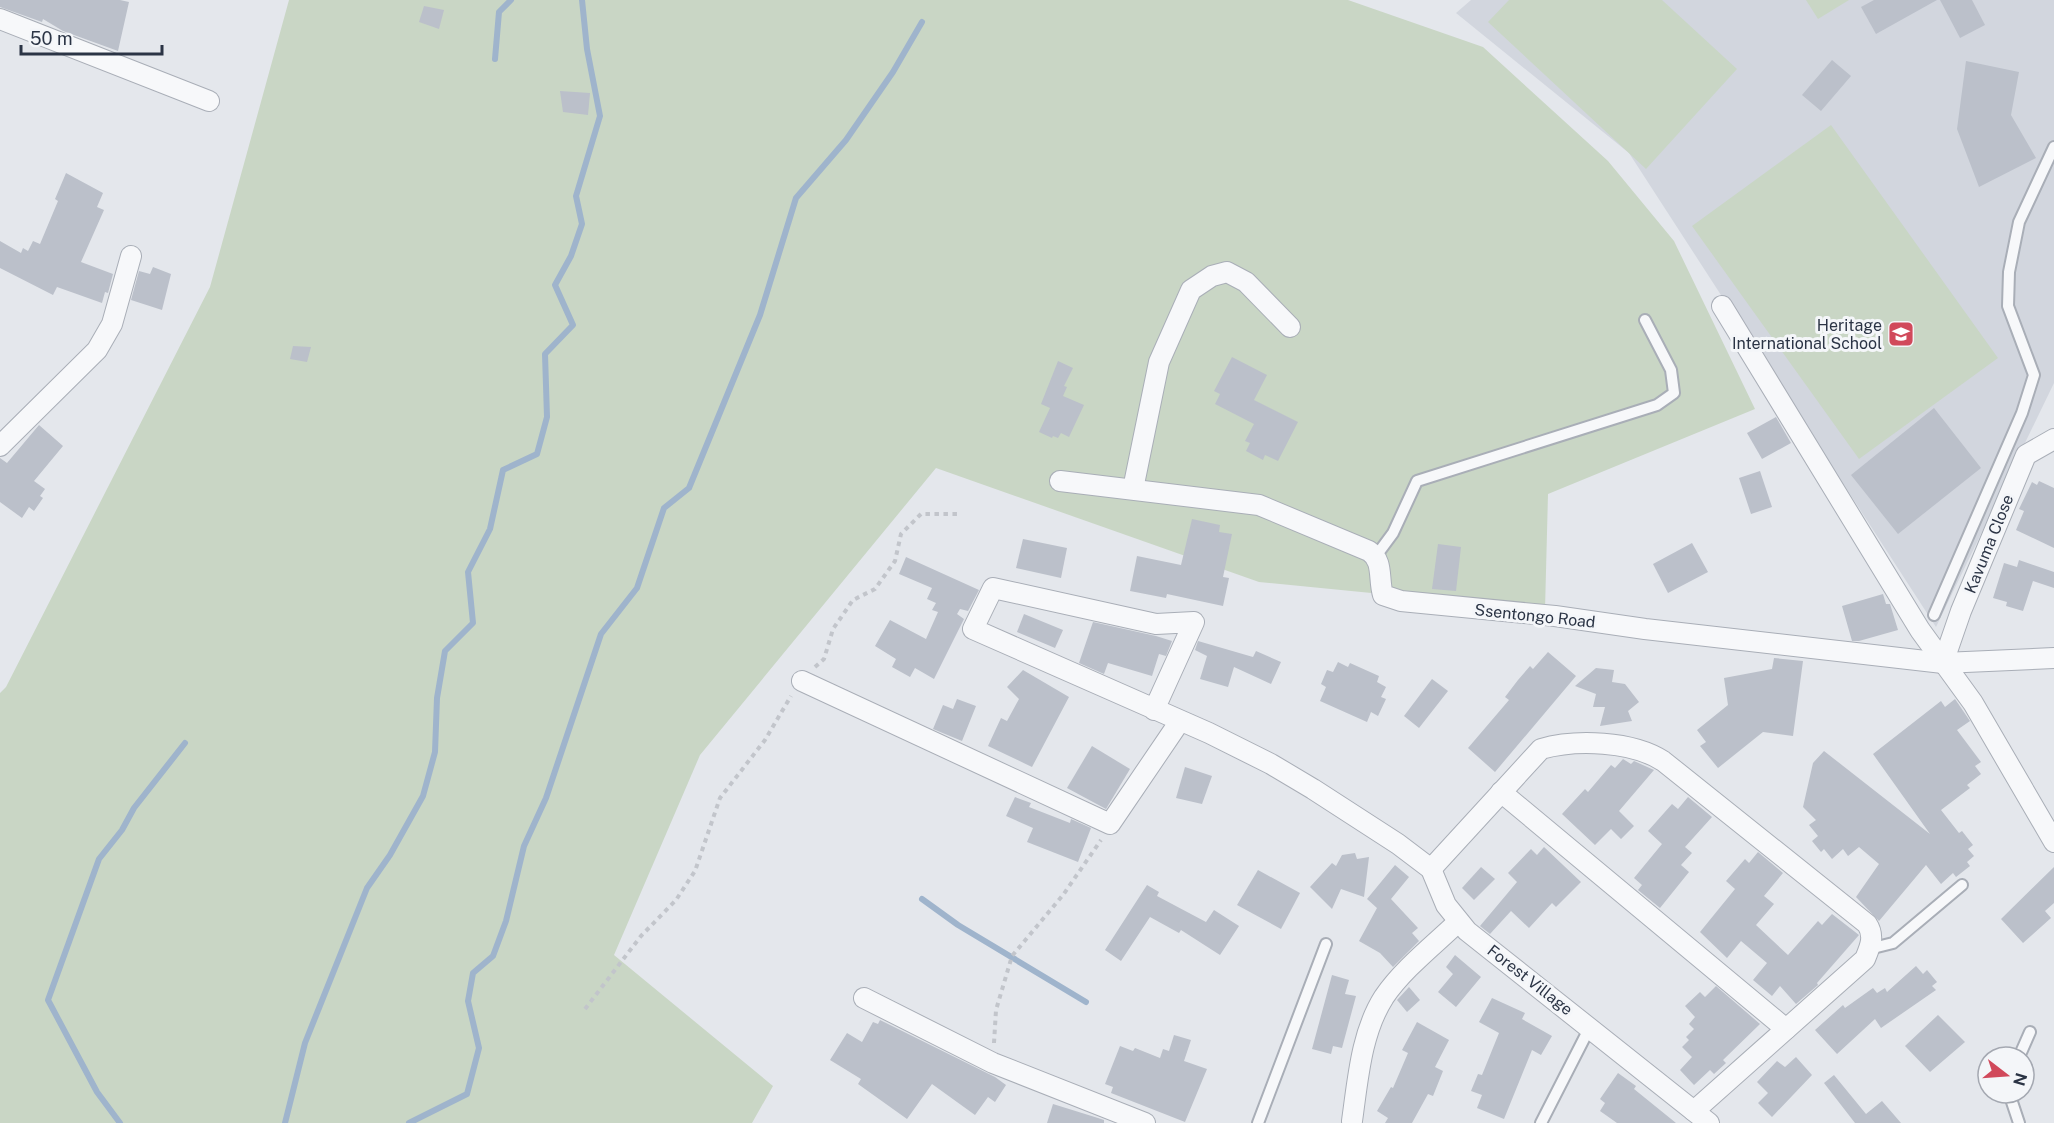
<svg xmlns="http://www.w3.org/2000/svg" width="2054" height="1123" viewBox="0 0 2054 1123" font-family="'Public Sans',sans-serif">
<style>
.built{fill:#d2d6de}
.green{fill:#c9d6c5}
.lines{fill:none;stroke-linecap:round;stroke-linejoin:round}
.stream{stroke:#9fb4cc;stroke-width:6}
.building{fill:#bbc0ca}
.service-casing{stroke:#a9aeb7;stroke-width:14}
.minor-casing{stroke:#a9aeb7;stroke-width:22}
.path{stroke:#c2c5cb;stroke-width:4;stroke-dasharray:4.5 4.5;stroke-linecap:butt}
.service{stroke:#f7f8fa;stroke-width:10}
.minor{stroke:#f7f8fa;stroke-width:20}
.labels{text-anchor:middle;dominant-baseline:central;stroke-width:6;stroke-linejoin:round;paint-order:stroke}
.poi-label{font-size:16px;fill:#2b3445;stroke:#f4f6f9;text-anchor:end}
.street-label{font-size:16px;fill:#2b3445;stroke:#f4f6f9}
</style>
<rect width="100%" height="100%" fill="#e4e7ec"/>
<polygon class="built" points="1471,0 2054,0 2054,383 1936,627 1629,153 1456,13"/>
<g class="green">
<polygon points="289,0 1348,0 1483,47 1608,161 1674,241 1755,409 1548,494 1545,610 1259,582 936,468 700,755 614,955 773,1086 752,1123 0,1123 0,693 6,687 210,287"/>
<polygon points="1509,0 1662,0 1737,69 1646,169 1488,22"/>
<polygon points="1806,0 1849,0 1818,19"/>
<polygon points="1831,125 1998,358 1859,459 1692,226"/>
</g>
<g class="lines">
<g class="stream">
<polyline points="495,59 499,12 511,0"/>
<polyline points="922,899 958,925 1086,1002"/>
<polyline points="120,1123 97,1092 48,1000 99,859 122,830 134,808 185,743"/>
<polyline points="285,1123 305,1043 367,888 390,855 423,796 435,752 437,698 445,651 473,623 468,572 490,529 503,470 537,454 547,417 545,354 573,325 555,285 571,256 582,224 576,196 600,116 587,49 582,0"/>
<polyline points="409,1123 467,1094 479,1048 468,1001 473,973 493,956 506,921 524,846 546,798 601,634 637,588 664,508 689,488 760,315 796,198 846,140 893,72 922,22"/>
</g>
</g>
<g class="building">
<polygon points="0,0 120,0 129,2 118,51 63,31 43,19 42,22 0,7"/>
<polygon points="1874,0 1937,0 1876,34 1861,7"/>
<polygon points="1940,0 1972,0 1985,25 1960,38"/>
<polygon points="424,6 444,10 439,29 419,22"/>
<polygon points="1832,60 1851,76 1821,111 1802,95"/>
<polygon points="1966,61 2019,72 2011,115 2036,158 1979,187 1957,129"/>
<polygon points="560,91 590,93 588,115 563,112"/>
<polygon points="66,173 103,193 97,207 104,210 81,262 113,274 108,293 105,292 102,303 57,287 53,295 0,268 0,241 21,253 23,248 28,251 33,241 40,244 58,201 55,199"/>
<polygon points="153,267 171,274 162,310 131,300 139,271 150,274"/>
<polygon points="293,346 311,347 307,362 290,359"/>
<polygon points="1232,357 1267,375 1254,400 1298,422 1278,461 1265,455 1263,460 1246,451 1250,443 1245,441 1254,424 1215,404 1220,394 1214,391"/>
<polygon points="1058,361 1073,368 1064,386 1067,387 1063,396 1084,405 1069,437 1061,433 1058,438 1053,436 1052,438 1039,432 1050,408 1041,404"/>
<polygon points="1934,408 1981,468 1898,534 1851,475"/>
<polygon points="1776,417 1791,443 1762,459 1747,433"/>
<polygon points="39,425 63,446 34,481 45,489 40,496 43,498 34,511 29,507 22,518 0,502 0,458 7,463"/>
<polygon points="1760,471 1772,507 1751,514 1739,478"/>
<polygon points="2039,481 2054,488 2054,548 2016,530 2024,511 2019,509 2032,482 2037,485"/>
<polygon points="1192,519 1220,525 1219,532 1232,534 1223,577 1229,578 1223,606 1167,594 1166,598 1130,591 1137,556 1181,565"/>
<polygon points="1023,539 1067,548 1061,578 1016,568"/>
<polygon points="1692,543 1708,572 1668,593 1653,564"/>
<polygon points="1438,544 1461,547 1456,591 1432,589"/>
<polygon points="906,557 979,590 968,611 960,609 957,614 964,619 934,679 915,668 910,677 892,667 896,659 875,646 890,620 926,639 938,612 932,610 936,603 927,599 932,588 899,574"/>
<polygon points="2019,560 2054,572 2054,588 2033,581 2023,611 2006,606 2007,602 1993,598 2004,563 2017,567"/>
<polygon points="1883,594 1886,604 1890,604 1898,630 1859,641 1852,641 1842,606"/>
<polygon points="1024,614 1063,630 1055,648 1017,632"/>
<polygon points="1093,622 1156,636 1172,641 1166,656 1159,654 1152,676 1108,663 1104,674 1079,663"/>
<polygon points="1198,641 1253,657 1256,651 1281,662 1271,684 1234,667 1228,687 1200,679 1207,656 1195,650"/>
<polygon points="1548,652 1576,676 1495,772 1468,748 1509,700 1505,697 1518,680 1530,666 1533,669"/>
<polygon points="1774,658 1803,661 1793,736 1763,732 1718,768 1700,746 1706,742 1697,730 1728,705 1724,678 1772,669"/>
<polygon points="1338,662 1348,667 1350,663 1379,676 1377,682 1386,687 1381,697 1386,699 1378,716 1371,712 1367,722 1320,701 1326,687 1321,684 1327,670 1333,672"/>
<polygon points="1596,668 1614,670 1612,682 1625,684 1639,702 1628,711 1632,721 1600,726 1605,707 1593,707 1596,694 1575,686"/>
<polygon points="1023,670 1069,697 1032,767 988,746 1001,718 1007,721 1019,699 1007,687"/>
<polygon points="1432,679 1448,691 1419,728 1404,716"/>
<polygon points="957,699 976,706 962,741 933,729 943,705 953,709"/>
<polygon points="1955,699 1970,721 1957,730 1981,762 1975,766 1981,774 1967,785 1970,788 1941,810 1959,833 1962,831 1973,845 1968,849 1974,856 1967,862 1970,866 1956,877 1953,873 1941,884 1926,865 1879,921 1856,897 1879,864 1859,847 1848,856 1843,849 1832,859 1824,849 1821,852 1812,841 1818,836 1809,825 1816,820 1803,807 1813,763 1824,751 1930,834 1873,754 1941,701 1945,707"/>
<polygon points="1092,746 1130,769 1106,809 1067,788"/>
<polygon points="1623,759 1631,764 1634,761 1654,770 1619,811 1634,826 1621,839 1611,829 1595,845 1562,814 1585,789 1588,792 1611,765 1615,768"/>
<polygon points="1185,767 1212,776 1202,804 1176,798"/>
<polygon points="1015,797 1031,803 1029,807 1070,823 1071,819 1091,828 1078,862 1027,842 1033,828 1006,816"/>
<polygon points="1688,797 1712,817 1685,847 1692,853 1681,865 1689,872 1660,908 1638,890 1642,885 1634,878 1662,844 1648,831 1672,804 1678,809"/>
<polygon points="1544,847 1581,882 1556,907 1552,903 1529,928 1511,911 1490,934 1480,926 1517,882 1508,873 1531,849 1537,855"/>
<polygon points="1758,852 1783,873 1764,896 1774,904 1756,925 1788,955 1818,921 1822,925 1832,914 1859,935 1817,983 1818,985 1796,1004 1780,986 1772,996 1753,980 1767,963 1741,941 1727,958 1700,932 1735,889 1726,881 1745,859 1749,863"/>
<polygon points="1355,853 1357,859 1369,857 1364,897 1341,889 1332,909 1310,887 1332,863 1336,866 1342,855"/>
<polygon points="1395,865 1409,877 1391,899 1418,928 1412,933 1419,941 1393,967 1380,953 1359,941 1377,908 1367,899"/>
<polygon points="1481,867 1495,879 1474,900 1462,888"/>
<polygon points="2054,867 2054,903 2045,911 2051,918 2023,943 2001,919"/>
<polygon points="1258,870 1300,893 1281,929 1237,905"/>
<polygon points="1147,885 1159,892 1157,896 1206,922 1214,910 1239,926 1220,955 1181,930 1179,933 1150,917 1121,961 1105,950"/>
<polygon points="1455,955 1481,977 1456,1007 1438,992 1453,974 1446,967"/>
<polygon points="1916,966 1923,974 1927,970 1937,982 1932,986 1936,990 1881,1028 1875,1019 1837,1054 1815,1030 1843,1005 1845,1008 1873,988 1877,993 1885,988 1887,992"/>
<polygon points="1332,975 1349,980 1345,994 1356,996 1342,1048 1333,1046 1331,1054 1312,1049"/>
<polygon points="1716,986 1760,1024 1723,1060 1726,1063 1714,1074 1710,1070 1694,1085 1680,1070 1692,1057 1682,1047 1689,1040 1686,1037 1694,1029 1689,1024 1695,1017 1685,1006 1700,992 1705,997"/>
<polygon points="1409,987 1420,1000 1407,1012 1397,1000"/>
<polygon points="1492,998 1525,1013 1522,1019 1552,1036 1541,1055 1532,1050 1504,1119 1477,1108 1482,1095 1471,1091 1478,1074 1482,1075 1499,1033 1479,1022"/>
<polygon points="1938,1015 1965,1042 1930,1072 1905,1046"/>
<polygon points="880,1020 995,1077 1006,1085 995,1102 988,1097 975,1115 932,1084 907,1119 858,1084 861,1079 830,1060 847,1033 862,1042 873,1022 878,1024"/>
<polygon points="1417,1022 1449,1040 1435,1067 1443,1071 1433,1096 1428,1094 1412,1123 1385,1123 1388,1118 1377,1111 1391,1087 1393,1088 1408,1053 1402,1050"/>
<polygon points="1174,1035 1191,1040 1184,1061 1207,1069 1185,1122 1111,1093 1113,1087 1105,1084 1120,1046 1133,1051 1135,1048 1160,1058 1163,1049 1169,1051"/>
<polygon points="1796,1057 1812,1075 1772,1117 1758,1103 1768,1093 1757,1082 1777,1061 1785,1067"/>
<polygon points="1618,1073 1636,1086 1634,1089 1676,1123 1617,1123 1600,1111 1605,1103 1600,1099"/>
<polygon points="1834,1075 1866,1114 1882,1101 1901,1123 1855,1123 1824,1083"/>
<polygon points="1053,1104 1098,1118 1104,1120 1104,1123 1047,1123"/>
</g>
<g class="lines">
<defs>
<g id="service">
<polyline points="1376,556 1393,533 1417,481 1657,405 1674,393 1671,370 1645,320"/>
<polyline points="1934,615 2022,413 2034,375 2008,306 2009,272 2019,222 2054,147"/>
<polyline points="1869,949 1893,943 1962,885"/>
<polyline points="2019,1057 2030,1032"/>
<polyline points="2009,1093 2019,1123"/>
<polyline points="1258,1123 1326,944"/>
<polyline points="1541,1123 1590,1027"/>
</g>
<g id="minor">
<polyline points="0,19 209,101"/>
<polyline points="1722,306 1920,630 1973,703 2054,842"/>
<polyline points="0,446 97,350 112,324 131,256"/>
<path d="M 1060,481 L 1259,505 L 1369,551 C 1384,561 1378,579 1383,595 L 1401,601 L 1555,616 L 1645,629 L 1943,663 L 2054,658"/>
<polyline points="1133,489 1159,362 1191,290 1212,276 1227,272 1246,282 1290,327"/>
<polyline points="1943,663 1961,611 2026,455 2054,439"/>
<polyline points="802,681 1110,824 1180,721"/>
<polyline points="1154,710 1194,622 1156,624 993,588 973,629 1209,733 1271,764 1313,789 1398,844 1431,869 1446,905 1467,931 1709,1123"/>
<polyline points="1501,792 1786,1029"/>
<path d="M 1431,869 L 1541,749 C 1576,739 1632,741 1663,761 L 1867,924 C 1875,936 1870,947 1865,959 L 1694,1111"/>
<polyline points="864,998 993,1063 1145,1123"/>
<path d="M 1352,1121 C 1358,1079 1361,1033 1384,997 C 1403,969 1434,945 1458,922"/>
</g>
</defs>
<use href="#service" class="service-casing"/>
<use href="#minor" class="minor-casing"/>
<g class="path">
<polyline points="815,667 824,659 833,629 853,600 875,589 895,561 901,534 921,514 958,514"/>
<polyline points="585,1009 641,936 676,900 695,871 720,798 765,740 791,696"/>
<polyline points="994,1043 996,1010 1012,956 1063,895 1101,840"/>
</g>
<use href="#service" class="service"/>
<use href="#minor" class="minor"/>
</g>
<defs>
<symbol id="school-square" viewBox="-11 -11 22 22"><rect x="-9" y="-9" width="18" height="18" rx="4" fill="#d1495b" stroke="#f4f6f9"/><path d="M0-5L7-2L0 1L-7-2ZM-4 1L0 2.5L4 1V4Q0 6-4 4Z" fill="#fff"/></symbol>
</defs>
<g fill-rule="evenodd">
<use href="#school-square" x="1886" y="319" width="30" height="30"/>
</g>
<g class="labels">
<g class="poi-label">
<text x="1882" y="325">Heritage<tspan x="1882" dy="18">International School</tspan></text>
</g>
<g class="street-label">
<text transform="translate(1989 544) rotate(-68)">Kavuma Close</text>
<text transform="translate(1535 616) rotate(6)">Ssentongo Road</text>
<text transform="translate(1530 980) rotate(38)">Forest Village</text>
</g>
</g>
<g transform="translate(2006 1075) rotate(107)"><circle r="28" fill="#f4f6f9" stroke="#a4a8b1" stroke-width="1.5"/>
<path d="M0-4.5L10 22L0 15L-10 22Z" fill="#d1495b"/>
<text y="-9" font-size="16" font-weight="bold" text-anchor="middle" fill="#2b3445">N</text>
</g>
<path d="M21 45v9h141v-9" fill="none" stroke="#2b3445" stroke-width="3"/>
<text x="30" y="45" font-size="18" fill="#2b3445" stroke="#f4f6f9" stroke-width="4.5" paint-order="stroke">50 m</text>
</svg>
